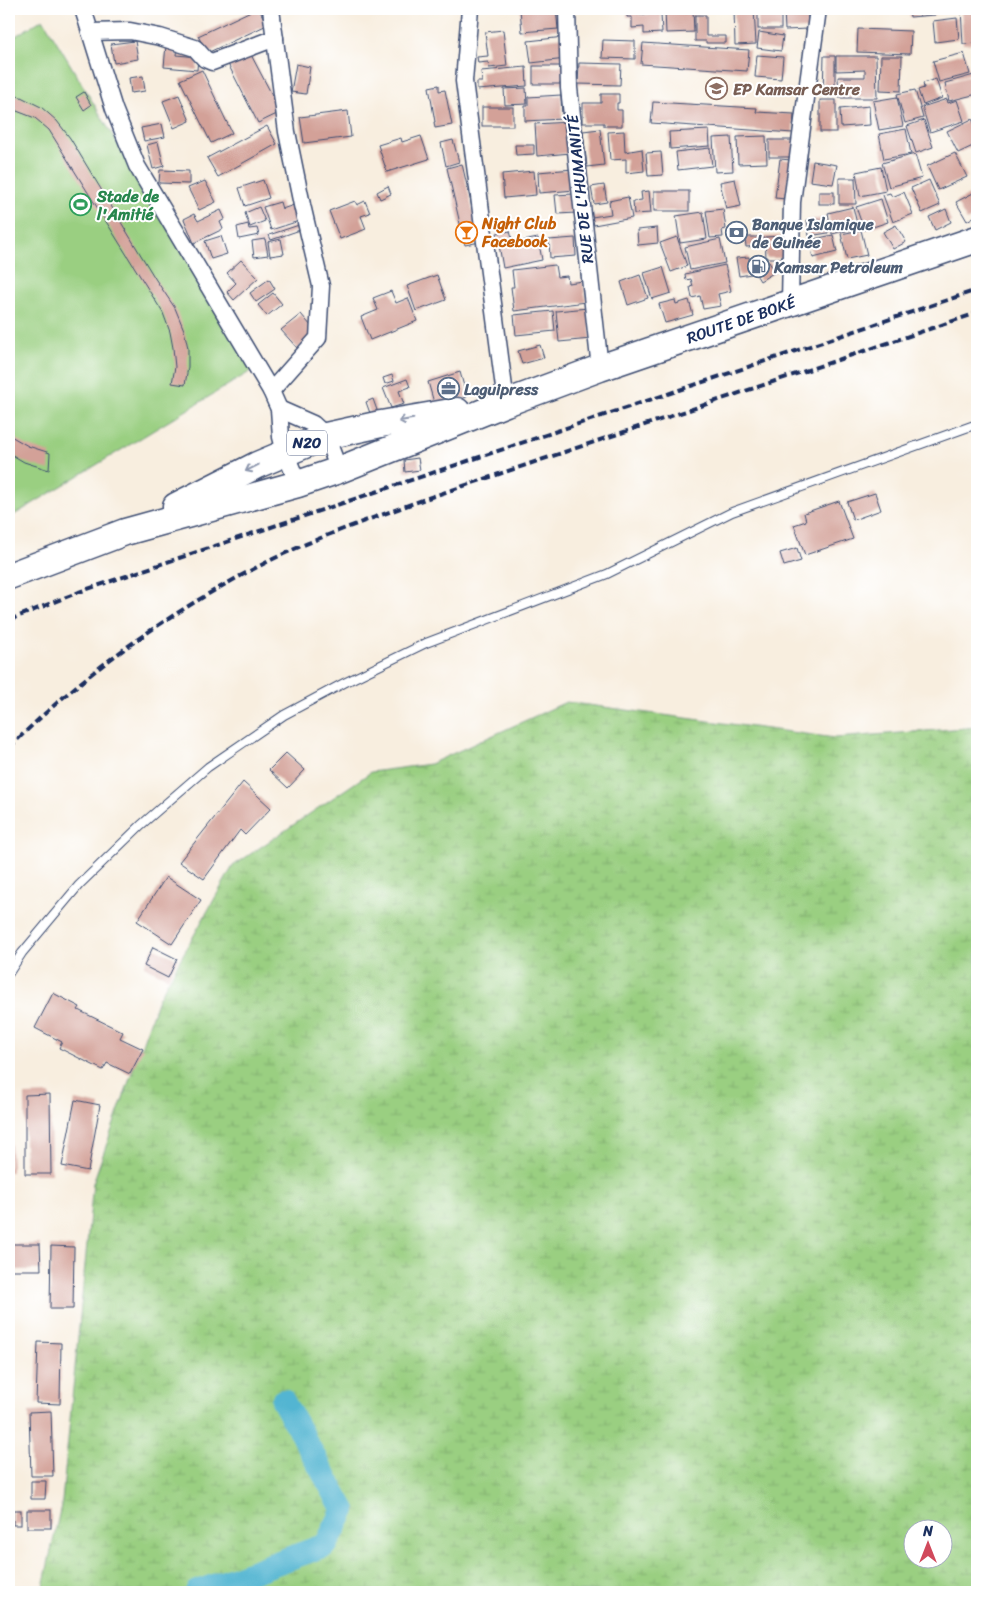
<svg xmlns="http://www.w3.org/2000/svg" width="986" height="1601" viewBox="0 0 986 1601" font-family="Sriracha,sans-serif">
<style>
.wetland{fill:url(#wetland-marsh);stroke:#5a7f70;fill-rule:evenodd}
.garden{fill:#9acf81;stroke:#5a7f70}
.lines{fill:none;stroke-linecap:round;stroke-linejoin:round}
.river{stroke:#53b5d2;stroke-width:24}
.building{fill:#d3a198}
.service-casing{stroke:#3c4c71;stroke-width:10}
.minor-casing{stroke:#3c4c71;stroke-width:19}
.primary-casing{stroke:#3c4c71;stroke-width:29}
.service{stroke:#fff;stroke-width:8}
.minor{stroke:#fff;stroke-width:16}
.primary{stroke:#fff;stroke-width:26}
.rail{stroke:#1b2f5e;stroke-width:4;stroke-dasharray:8 4;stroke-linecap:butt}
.oneway{stroke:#8d97ae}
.labels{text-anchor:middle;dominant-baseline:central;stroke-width:4;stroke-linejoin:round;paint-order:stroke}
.shield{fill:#fff;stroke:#5f6d8e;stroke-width:1}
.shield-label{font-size:15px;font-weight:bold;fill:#1b2f5e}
.education-label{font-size:16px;font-weight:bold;fill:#785e54;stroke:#fff;text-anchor:start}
.street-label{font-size:16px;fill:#1b2f5e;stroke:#fff}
.leisure-label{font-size:16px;font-weight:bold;fill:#27864d;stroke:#fff;text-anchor:start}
.food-label{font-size:16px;font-weight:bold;fill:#c56008;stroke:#fff;text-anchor:start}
.service-label{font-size:16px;font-weight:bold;fill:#4e5e75;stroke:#fff;text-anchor:start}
</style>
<defs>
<pattern id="wetland-marsh" width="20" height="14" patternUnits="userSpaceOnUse" patternTransform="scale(1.25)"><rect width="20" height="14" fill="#9acf81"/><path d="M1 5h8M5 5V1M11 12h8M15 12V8" fill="none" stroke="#84b272"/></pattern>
</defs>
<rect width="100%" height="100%" fill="#fff"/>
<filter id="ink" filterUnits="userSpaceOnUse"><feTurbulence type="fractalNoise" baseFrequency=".02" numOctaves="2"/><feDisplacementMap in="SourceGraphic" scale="10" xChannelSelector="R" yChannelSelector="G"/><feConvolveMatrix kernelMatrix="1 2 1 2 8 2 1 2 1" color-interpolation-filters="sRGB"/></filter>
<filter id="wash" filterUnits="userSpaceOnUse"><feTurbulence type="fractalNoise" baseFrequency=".0096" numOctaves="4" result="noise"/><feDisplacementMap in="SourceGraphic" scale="20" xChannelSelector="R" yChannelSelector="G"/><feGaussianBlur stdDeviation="1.12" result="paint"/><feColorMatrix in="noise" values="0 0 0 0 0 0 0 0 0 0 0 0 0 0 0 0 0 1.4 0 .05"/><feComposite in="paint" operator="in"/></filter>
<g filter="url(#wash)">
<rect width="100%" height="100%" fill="#f8eedf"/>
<path class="wetland" d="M 566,702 L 835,738 L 977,727 L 977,1592 L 54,1592 L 54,1591 L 43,1587 L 62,1501 L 93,1183 L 158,999 L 233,866 L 371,772 L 430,764 ZM 914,1528 L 944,1528 L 944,1558 L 914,1558 Z"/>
<polygon class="garden" points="43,19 253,370 9,518 9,40"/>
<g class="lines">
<polyline class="river" points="197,1592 326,1545 344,1510 283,1401"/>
</g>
<g id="blocks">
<g class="building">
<polygon points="255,9 259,9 267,25 207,53 198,36"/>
<polygon points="520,9 556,9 558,29 522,32"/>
<polygon points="643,9 663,9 663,12 643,13"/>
<polygon points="734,9 754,9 756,44 735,45"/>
<rect x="758" y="9" width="23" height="20"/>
<polygon points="909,9 934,9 935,15 910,17"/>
<polygon points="961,9 977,9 977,43 963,44"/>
<polygon points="640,10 640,15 661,14 662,33 644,34 644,27 632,28 632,17 627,17 627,11"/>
<polygon points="693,10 694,32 666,33 665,11"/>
<polygon points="784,10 808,10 808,29 785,30"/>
<polygon points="695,15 706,15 706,36 726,36 726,43 706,43 706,41 695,41"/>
<polygon points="957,18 959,39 935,42 933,21"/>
<polygon points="858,29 911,31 910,54 857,52"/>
<polygon points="503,30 507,66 489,68 488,62 478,63 477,57 488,56 485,32"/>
<polygon points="759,32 783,36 781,51 757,48"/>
<polygon points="564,37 566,59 531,63 528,41"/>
<polygon points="603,40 635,41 635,59 602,58"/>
<polygon points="135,41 138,59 114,63 111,44"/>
<polygon points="643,43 749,50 747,71 641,64"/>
<polygon points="166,45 177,46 176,55 198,57 197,70 164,67"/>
<polygon points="249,51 281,112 258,123 227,62"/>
<polygon points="964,53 970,74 939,82 933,61"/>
<polygon points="757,55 783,57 781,79 755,77"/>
<polygon points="824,56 835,56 835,95 823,95"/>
<polygon points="836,56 876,56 877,98 839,98 838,77 865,77 865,70 836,71"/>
<polygon points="881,56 902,56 901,91 880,90"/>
<polygon points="579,63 621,64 620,85 578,84"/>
<polygon points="296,64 310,67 306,94 291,92"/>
<rect x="533" y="66" width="33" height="18"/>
<polygon points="526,67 527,86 477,90 477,82 482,82 481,71"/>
<polygon points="202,70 232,133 211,143 180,80"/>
<polygon points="974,75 977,94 949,101 945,83"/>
<polygon points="143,76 145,91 131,93 129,78"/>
<polygon points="936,79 942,98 923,105 918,90 924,88 923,83"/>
<polygon points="439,85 439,91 445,90 452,125 435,128 434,122 435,122 429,87"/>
<polygon points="526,88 527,104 505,105 504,89"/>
<polygon points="915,90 923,118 905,123 897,94"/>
<polygon points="84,92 91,105 84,110 76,97"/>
<polygon points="9,94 21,97 41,107 57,121 70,138 156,280 175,308 184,330 188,348 188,367 185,385 172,383 175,367 173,348 170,332 163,313 49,130 35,118 9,108"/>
<polygon points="601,94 619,94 619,103 617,103 617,110 622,110 622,126 604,126 604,123 583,123 583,103 601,103"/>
<polygon points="179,95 190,121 174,128 163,101"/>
<polygon points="561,95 562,119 525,121 525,106 528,106 528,97"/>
<polygon points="897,97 903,126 879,130 873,101"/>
<polygon points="947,99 948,103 957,100 964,121 930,132 922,107"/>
<rect x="820" y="100" width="16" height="32"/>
<polygon points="653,102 757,108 756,112 794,114 793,133 651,123"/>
<polygon points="869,106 870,125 841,127 840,109"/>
<rect x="482" y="107" width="31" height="19"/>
<polygon points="348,111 351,137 304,143 300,117"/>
<polygon points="972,119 977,129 977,144 958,153 947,131"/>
<polygon points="924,120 933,147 916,153 907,126"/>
<polygon points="569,122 571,153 537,156 535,124"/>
<polygon points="162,124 165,137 144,141 141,128"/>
<polygon points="267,126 277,144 218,177 207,158"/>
<polygon points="600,129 604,165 587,167 583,131"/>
<polygon points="906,129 911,154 884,159 879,134"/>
<polygon points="709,130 710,146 670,149 669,132"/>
<polygon points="624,131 625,152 642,149 644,171 626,173 626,159 610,160 608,132"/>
<polygon points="421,136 429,159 387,172 378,145 401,138 402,142"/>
<polygon points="766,136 767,163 738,164 737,137"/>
<polygon points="731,137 733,171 715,172 713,138"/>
<polygon points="453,140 459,162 446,166 441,143"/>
<rect x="769" y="140" width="25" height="17"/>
<polygon points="158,142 164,166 153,169 147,145"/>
<polygon points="515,145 534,145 534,154 516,155"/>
<polygon points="710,148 712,166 678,170 676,152"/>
<polygon points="661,152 663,175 648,176 646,153"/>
<polygon points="955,153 967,177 938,190 927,166"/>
<polygon points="915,154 922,178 889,187 882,163"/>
<polygon points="780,159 791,160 786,199 775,198"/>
<polygon points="813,161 837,165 833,184 810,181"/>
<polygon points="462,164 480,242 465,245 447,168"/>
<polygon points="881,167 886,191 860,196 856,172"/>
<polygon points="573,169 575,190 539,193 538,172"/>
<polygon points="160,170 189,171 189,184 159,183"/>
<polygon points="534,171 536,195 504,198 502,174"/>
<polygon points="839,178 855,178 856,204 839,204"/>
<polygon points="735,179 741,206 726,209 720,182"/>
<polygon points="263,180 269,198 245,206 239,188"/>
<polygon points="929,180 940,205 922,213 911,188"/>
<polygon points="205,181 216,202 199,210 188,188"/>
<polygon points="604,185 607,202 594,204 591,187"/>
<polygon points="388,186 391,194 380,199 377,192"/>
<polygon points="649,191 651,213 634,214 633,201 642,200 641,192"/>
<rect x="654" y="191" width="35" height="20"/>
<polygon points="977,191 977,215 967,221 956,202"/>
<rect x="819" y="192" width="15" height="12"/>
<polygon points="904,192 913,214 893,222 883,195 890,193 892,197"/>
<polygon points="573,194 577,213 557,214 555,195"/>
<polygon points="628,197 632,218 594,225 592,217 611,214 609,201"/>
<polygon points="881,199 888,222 864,230 856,207"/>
<polygon points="355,201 357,205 365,201 370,213 361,216 366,229 340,239 329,211"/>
<polygon points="280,202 282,209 294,205 299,221 271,230 263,207"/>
<polygon points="259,207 265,221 250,227 245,213"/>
<polygon points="853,207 858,228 832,234 828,213"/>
<polygon points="723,209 726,229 722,230 723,237 710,238 706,211"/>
<polygon points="946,209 951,222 935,230 929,217"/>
<polygon points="221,210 225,219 220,222 223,229 194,243 184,219 194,214 198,221"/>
<polygon points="703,212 707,239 680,243 676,216"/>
<polygon points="826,218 828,233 809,236 807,220"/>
<polygon points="248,224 249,229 257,228 259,235 239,239 237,227"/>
<polygon points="299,225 300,230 271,240 269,235"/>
<polygon points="896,225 906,242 893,249 883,232"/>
<polygon points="657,228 658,243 638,245 637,230"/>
<polygon points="861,230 867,255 847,259 841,234"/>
<polygon points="510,231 513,243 538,238 542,260 503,268 497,233"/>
<polygon points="833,235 837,252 813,258 809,240"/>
<polygon points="221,236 227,254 211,259 205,241"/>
<polygon points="783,236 783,258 766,258 765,237"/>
<polygon points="677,237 687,266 671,272 660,243"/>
<polygon points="745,237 763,237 764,246 746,247"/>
<polygon points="575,238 576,256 550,258 549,240"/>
<polygon points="265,239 268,255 254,257 252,241"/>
<polygon points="281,239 284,254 270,256 268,242"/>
<polygon points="720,239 725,263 690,270 685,247"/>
<polygon points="749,257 751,274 739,276 736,258"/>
<polygon points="241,260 258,278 234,300 227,292 236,283 227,273"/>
<polygon points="769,262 775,272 760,281 754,271"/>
<polygon points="555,265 557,277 567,276 568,283 583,281 586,302 514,311 511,287 514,287 512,270"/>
<polygon points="725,265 731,291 718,294 721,306 703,309 700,296 692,298 690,287 693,286 691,279 686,280 685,274"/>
<polygon points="663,267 671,293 652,299 644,273"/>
<polygon points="437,275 446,300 416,311 407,286"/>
<polygon points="640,275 648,298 628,305 621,282"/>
<polygon points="269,279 275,289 256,302 250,293"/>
<polygon points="391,291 396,303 408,298 417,321 370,340 361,317 378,310 373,298"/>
<polygon points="273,293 282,304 267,316 258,305"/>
<polygon points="675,300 676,304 689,300 693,315 665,323 659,304"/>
<polygon points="588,308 591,339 559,342 556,311"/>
<polygon points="553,311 555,331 516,335 514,315"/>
<polygon points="301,314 316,332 298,349 281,330"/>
<polygon points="540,345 544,358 522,364 518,351"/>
<polygon points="460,372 467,397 435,406 428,382"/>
<polygon points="392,375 394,381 385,384 383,378"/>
<polygon points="407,379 410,387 399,391 404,404 391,408 383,388"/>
<polygon points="373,399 378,413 371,416 366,402"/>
<polygon points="9,435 28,446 50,453 49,470 24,462 9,453"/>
<polygon points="418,458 420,470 405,472 404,460"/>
<polygon points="875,493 881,510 853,520 847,502"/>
<polygon points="839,501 853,539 805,555 794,525 806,521 804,513"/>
<polygon points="797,548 801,561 784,566 780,553"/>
<polygon points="286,753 305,770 288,788 269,770"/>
<polygon points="243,782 271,808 245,835 240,830 204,879 179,862"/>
<polygon points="166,877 201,900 172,944 137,921"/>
<polygon points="153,947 177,959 168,978 144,966"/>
<polygon points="53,993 80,1007 78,1010 123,1032 120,1038 143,1049 130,1074 107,1063 103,1070 59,1048 62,1042 35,1028"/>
<polygon points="50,1094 51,1174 25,1174 25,1095"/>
<polygon points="75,1100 100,1105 88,1171 62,1166"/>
<polygon points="9,1117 10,1117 12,1172 9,1172"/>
<polygon points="9,1244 40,1244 41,1270 9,1270"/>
<polygon points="51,1246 74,1247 73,1309 50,1309"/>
<polygon points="38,1342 61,1343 60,1404 36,1403"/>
<polygon points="51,1411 53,1476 31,1476 29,1412"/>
<polygon points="31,1481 46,1481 45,1499 31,1499"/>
<rect x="13" y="1510" width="8" height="15"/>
<rect x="27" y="1510" width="24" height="18"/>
</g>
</g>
</g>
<g filter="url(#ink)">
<use href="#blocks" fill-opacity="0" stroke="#3c4c71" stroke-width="1"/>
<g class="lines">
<defs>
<polyline id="service" points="9,973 22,953 79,885 141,825 208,767 284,715 344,683 426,643 607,574 732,512 977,424"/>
<g id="minor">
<polyline points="83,9 114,109 137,166 271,391 279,409 281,437 285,452 298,484"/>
<polyline points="271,9 287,132 302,205 321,286 318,338 271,391"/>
<polyline points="470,9 464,81 506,403"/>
<polyline points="567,9 569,88 600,368"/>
<polyline points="90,32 130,31 160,37 195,48 205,59 212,62 275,38"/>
<polyline points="790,302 792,202 818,9"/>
<polyline points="279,409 313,424 326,436 339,470"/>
</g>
<g id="primary">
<polyline points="176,506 257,465 326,436 381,424 457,411"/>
<polyline points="9,576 125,532 298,484 339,470 506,403 600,368 977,239"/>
</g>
</defs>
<use href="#service" class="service-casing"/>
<use href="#minor" class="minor-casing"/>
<use href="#primary" class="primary-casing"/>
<use href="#service" class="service"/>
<use href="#minor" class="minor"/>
<use href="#primary" class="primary"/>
<g class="rail">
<polyline points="9,620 79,592 179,558 977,290"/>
<path d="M 9,748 C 86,670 175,608 273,559 C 322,535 374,518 425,499 L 977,313"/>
</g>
</g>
<defs><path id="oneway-shaft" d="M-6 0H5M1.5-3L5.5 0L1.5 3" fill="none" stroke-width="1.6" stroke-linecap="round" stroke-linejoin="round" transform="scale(1.25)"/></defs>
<g class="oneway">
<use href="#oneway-shaft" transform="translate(406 420) rotate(170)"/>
<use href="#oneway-shaft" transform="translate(252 468) rotate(153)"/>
</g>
</g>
<defs>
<symbol id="school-ring" viewBox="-11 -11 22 22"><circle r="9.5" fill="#fff" stroke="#8d6e63" stroke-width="1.5"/><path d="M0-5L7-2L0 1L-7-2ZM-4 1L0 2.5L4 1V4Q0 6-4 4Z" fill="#8d6e63"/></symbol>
<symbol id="stadium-ring" viewBox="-11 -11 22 22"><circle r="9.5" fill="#fff" stroke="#2e9e5b" stroke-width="1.5"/><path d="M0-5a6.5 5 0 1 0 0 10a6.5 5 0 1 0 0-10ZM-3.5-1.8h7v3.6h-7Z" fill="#2e9e5b"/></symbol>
<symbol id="bar-ring" viewBox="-11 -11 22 22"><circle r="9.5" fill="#fff" stroke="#e8710a" stroke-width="1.5"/><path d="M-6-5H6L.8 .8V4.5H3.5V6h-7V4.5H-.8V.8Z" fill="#e8710a"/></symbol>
<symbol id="bank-ring" viewBox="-11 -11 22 22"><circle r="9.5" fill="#fff" stroke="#5c6f8a" stroke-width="1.5"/><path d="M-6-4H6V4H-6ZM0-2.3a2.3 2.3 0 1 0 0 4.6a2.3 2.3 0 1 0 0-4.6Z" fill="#5c6f8a"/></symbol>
<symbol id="fuel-ring" viewBox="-11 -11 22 22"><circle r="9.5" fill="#fff" stroke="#5c6f8a" stroke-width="1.5"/><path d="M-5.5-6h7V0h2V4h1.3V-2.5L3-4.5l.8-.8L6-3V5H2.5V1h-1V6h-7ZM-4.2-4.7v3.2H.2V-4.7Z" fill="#5c6f8a"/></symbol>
<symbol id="office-ring" viewBox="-11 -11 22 22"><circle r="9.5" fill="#fff" stroke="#5c6f8a" stroke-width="1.5"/><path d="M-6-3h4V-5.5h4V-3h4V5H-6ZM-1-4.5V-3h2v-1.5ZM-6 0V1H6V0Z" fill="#5c6f8a"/></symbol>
</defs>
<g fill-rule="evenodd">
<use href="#school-ring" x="704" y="76" width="25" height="25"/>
<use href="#stadium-ring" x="68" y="192" width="25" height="25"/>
<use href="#bar-ring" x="454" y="220" width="25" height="25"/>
<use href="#bank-ring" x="724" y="220" width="25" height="25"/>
<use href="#fuel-ring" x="746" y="254" width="25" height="25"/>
<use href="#office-ring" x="436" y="376" width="25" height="25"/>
</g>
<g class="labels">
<rect class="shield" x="287" y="430.5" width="40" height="25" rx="4"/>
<g class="shield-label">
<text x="307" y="443">N20</text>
</g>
<g class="education-label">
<text x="733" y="89">EP Kamsar Centre</text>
</g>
<g class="street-label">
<text transform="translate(580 189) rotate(-96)">RUE DE L'HUMANITÉ</text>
<text transform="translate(741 320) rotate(-19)">ROUTE DE BOKÉ</text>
</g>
<g class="leisure-label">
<text x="97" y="196">Stade de<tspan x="97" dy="18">l'Amitié</tspan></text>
</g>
<g class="food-label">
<text x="482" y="223">Night Club<tspan x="482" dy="18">Facebook</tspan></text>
</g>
<g class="service-label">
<text x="752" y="224">Banque Islamique<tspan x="752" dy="18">de Guinée</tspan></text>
<text x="774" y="267">Kamsar Petroleum</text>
<text x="464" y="389">Laguipress</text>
</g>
</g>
<rect width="986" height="1601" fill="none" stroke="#fff" stroke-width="30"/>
<g transform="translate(928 1544)"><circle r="24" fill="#ffffff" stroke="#a4acbf"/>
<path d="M0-4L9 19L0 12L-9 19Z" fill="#d1495b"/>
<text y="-8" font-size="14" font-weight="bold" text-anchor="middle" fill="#1b2f5e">N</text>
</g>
</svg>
